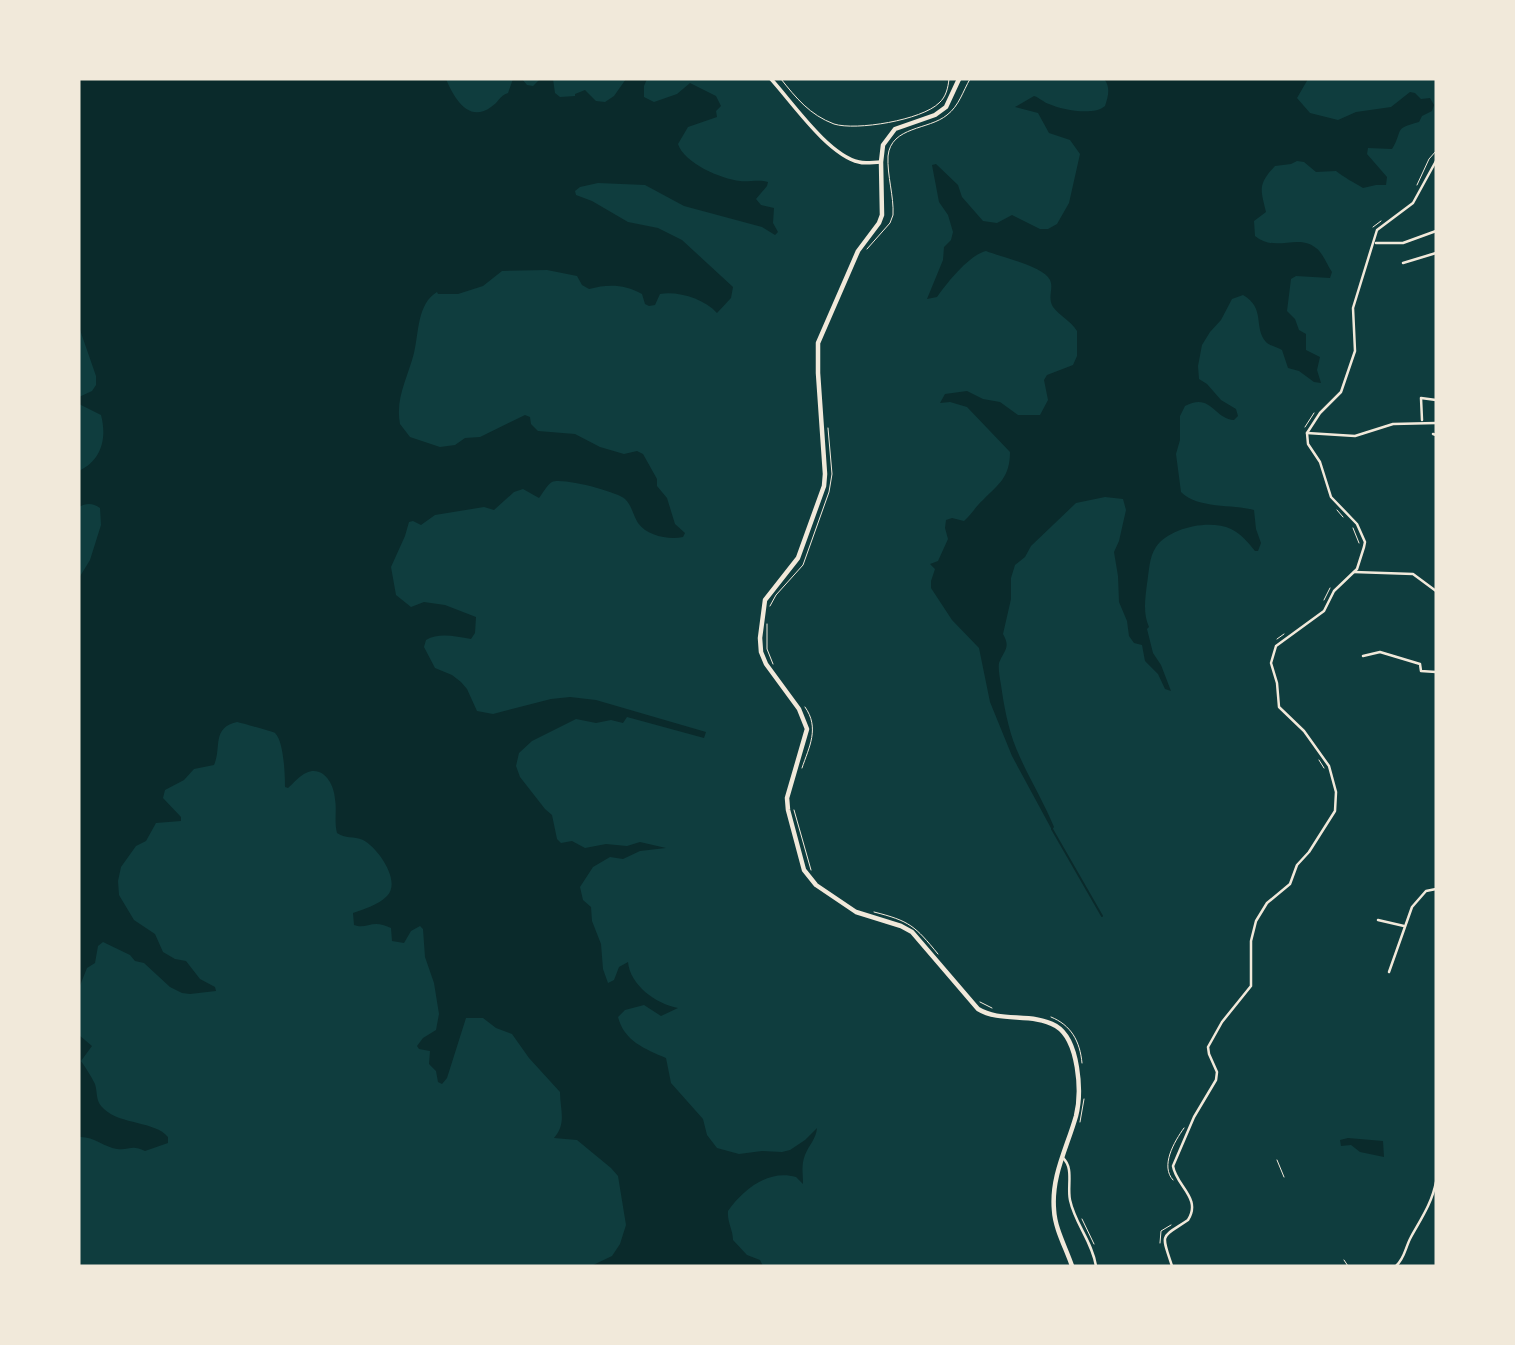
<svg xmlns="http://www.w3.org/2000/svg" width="1515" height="1345" viewBox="0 0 1515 1345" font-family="'Fira Sans Condensed',sans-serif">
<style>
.water{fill:#0a2a2b}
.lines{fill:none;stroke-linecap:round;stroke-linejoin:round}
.stream{stroke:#0a2a2b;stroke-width:2}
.path{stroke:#f1e9da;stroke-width:1}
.minor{stroke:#f1e9da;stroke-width:2.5}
.tertiary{stroke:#f1e9da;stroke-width:3.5}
.primary{stroke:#f1e9da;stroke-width:4.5}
</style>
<rect width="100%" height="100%" fill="#0f3d3e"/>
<g class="water">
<path d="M 79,79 L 446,79 C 453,96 468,124 491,107 C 499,102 499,96 508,93 L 513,79 L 522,79 L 527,85 L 533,86 L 540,79 L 553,79 L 555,93 L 560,97 L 575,96 L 575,94 L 585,90 L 596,101 L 605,102 L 614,96 L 626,79 L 647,79 L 644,86 L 644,97 L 654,102 L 677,94 L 690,83 L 716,96 L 721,106 L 716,111 L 717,117 L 688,127 L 678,144 C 684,163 721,179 740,181 C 750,182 758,179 768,182 L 767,186 L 756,199 L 761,205 L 774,208 L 773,223 L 778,232 L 775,235 L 762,227 L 684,206 L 645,185 L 598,183 L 580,187 L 575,191 L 576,195 L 592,201 L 628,222 L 658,228 L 682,240 L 733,287 L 731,298 L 717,313 C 704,299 679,291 660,294 L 655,305 L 649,306 L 645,304 L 642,294 C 624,284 608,284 589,289 L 582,285 L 577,276 L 547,270 L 502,271 L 483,286 L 458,294 L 438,294 L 437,292 C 417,304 419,333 414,353 C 408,377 395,398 400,424 L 410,437 L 440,447 L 455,445 L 465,438 L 480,437 L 525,415 L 530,417 L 531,424 L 538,431 L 575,434 L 600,447 L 624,454 L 637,451 L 643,454 L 657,479 L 657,486 L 667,498 L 675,524 L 685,533 L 683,537 C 669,540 647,536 638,523 C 633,515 632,506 625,499 C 618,492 562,477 552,482 C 547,485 543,493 539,498 L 523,489 L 514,492 L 494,510 L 484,507 L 435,515 L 421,525 L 413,521 L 409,522 L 405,536 L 391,567 L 396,595 L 411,607 L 424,602 L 445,605 L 476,617 L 475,633 L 471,639 C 456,637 440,632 426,640 L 424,647 L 435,668 L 452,675 L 461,682 L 467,689 L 477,711 L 493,714 L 551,699 L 570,697 L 596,700 L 706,732 L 704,738 L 627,717 L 623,723 L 611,720 L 596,723 L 576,719 L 532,741 L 519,753 L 516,766 L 520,777 L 545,809 L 552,815 L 557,839 L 561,843 L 572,841 L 585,848 L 606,844 L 627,846 L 640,842 L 666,848 L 640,851 L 623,859 L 610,857 L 593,867 L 580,887 L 583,900 L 591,907 L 592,921 L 601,944 L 603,969 L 608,983 L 614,980 L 619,967 L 628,962 C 630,985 656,1004 678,1008 L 661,1016 L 644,1005 L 625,1010 L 618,1017 C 624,1041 645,1049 666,1058 L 671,1083 L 703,1119 L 707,1135 L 717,1148 L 739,1154 L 762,1151 L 782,1152 L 790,1150 L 805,1140 L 817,1128 C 816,1139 809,1145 805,1155 C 801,1165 803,1173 803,1184 L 796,1177 C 768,1169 743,1190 728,1211 C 727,1222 733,1230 733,1240 L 747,1255 L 760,1260 L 763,1266 L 591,1266 L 612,1256 L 620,1244 L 626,1225 L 618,1176 L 611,1168 L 577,1140 L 554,1138 C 567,1123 560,1110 560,1092 L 529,1058 L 512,1034 L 496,1028 L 483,1018 L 466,1018 L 447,1078 L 442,1084 L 438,1082 L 436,1071 L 429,1064 L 430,1051 L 419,1049 L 417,1046 L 423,1038 L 436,1030 L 439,1014 L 434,983 L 425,957 L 423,929 L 420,926 L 411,931 L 404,943 L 392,941 L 391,928 C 372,918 367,930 354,925 L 353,913 C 364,909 378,905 387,896 C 402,881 377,847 363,840 C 354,836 345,839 337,833 C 334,821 337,810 335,799 C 334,784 323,765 306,773 C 299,776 294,783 288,788 L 285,787 C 285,776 284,741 275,733 C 273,732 242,723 237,722 C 211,728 222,748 214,765 L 194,769 L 184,780 L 165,790 L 163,798 L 181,817 L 181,821 L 156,823 L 146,841 L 136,846 L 121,867 L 118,881 L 119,895 L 134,920 L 155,934 L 163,952 L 175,959 L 186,961 L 200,979 L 215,987 L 216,991 L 190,994 L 182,993 L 170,987 L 144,963 L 135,961 L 130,955 L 103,942 L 98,946 L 95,963 L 87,968 L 79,988 L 79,578 L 90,560 L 101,525 L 100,508 C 93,503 86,503 79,507 L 79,471 C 102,460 107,438 101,415 L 79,404 L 79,397 L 92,391 L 96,385 L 96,376 L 79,327 Z"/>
<path d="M 1104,79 L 1308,79 L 1297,98 L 1310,113 L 1338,120 L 1356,112 L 1391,107 L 1410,92 L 1415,93 L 1421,99 L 1430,98 L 1434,105 L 1432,111 L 1422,116 L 1419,122 C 1392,129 1404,130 1392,149 L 1368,148 L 1367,154 L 1387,177 L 1386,185 L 1376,185 L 1363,188 C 1353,182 1345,178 1336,171 L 1316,172 L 1304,162 L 1297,161 L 1291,164 L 1275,166 C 1257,185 1261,190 1266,212 L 1254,221 L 1255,236 C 1275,253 1298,233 1316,248 C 1323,253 1327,265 1332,272 L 1330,278 L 1296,276 L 1291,279 L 1287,311 L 1295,319 L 1299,330 L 1306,334 L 1306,350 L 1320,357 L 1317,370 L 1321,383 L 1314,382 L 1299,371 L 1288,368 L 1282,350 C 1277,347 1270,346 1266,342 C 1253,327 1266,308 1243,295 L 1232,299 L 1221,320 L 1210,332 L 1202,345 L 1198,366 L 1199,379 L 1207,384 L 1221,400 L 1236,409 L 1238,416 L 1234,420 C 1214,419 1211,392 1185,406 L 1180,416 L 1180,440 L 1176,454 L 1181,492 C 1198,509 1232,504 1254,510 L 1256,529 L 1261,543 L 1258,551 L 1255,551 C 1248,542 1241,534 1231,529 C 1209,519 1169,528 1156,547 C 1149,557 1149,572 1147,584 C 1145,599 1143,614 1149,627 L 1147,629 L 1153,653 L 1161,665 L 1171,691 L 1165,689 L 1158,674 L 1145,661 L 1142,645 L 1134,643 L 1129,636 L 1127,621 L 1119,602 L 1118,576 L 1114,552 L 1119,541 L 1126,510 L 1123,499 L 1105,497 L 1076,503 L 1031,546 L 1025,557 L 1015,565 L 1011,578 L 1011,599 L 1003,634 C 1011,648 1004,650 999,663 C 998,669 1000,679 1001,685 C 1004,706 1008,728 1016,748 C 1027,775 1043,800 1054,827 L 1052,830 L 1012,756 L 990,702 L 979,648 L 952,620 L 931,588 L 931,581 L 935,569 L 930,564 L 938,561 L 948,539 L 945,528 L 946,520 L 952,518 L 964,521 C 972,514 976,506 983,500 C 999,484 1010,477 1010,452 L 967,407 L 950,402 L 940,403 L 945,394 L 967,391 L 983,399 L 1000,402 L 1018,415 L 1040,415 L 1048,400 L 1044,380 L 1047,375 L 1073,365 L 1077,356 L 1077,331 C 1071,321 1060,316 1053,307 C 1047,297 1054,289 1050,280 C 1043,266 1001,257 986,251 C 969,255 947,283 937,297 L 927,299 L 943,260 L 944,247 L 951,240 L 953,232 L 948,215 L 939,202 L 932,165 L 936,164 L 958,185 L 962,197 L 983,221 L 997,223 L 1012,215 L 1040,229 L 1048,229 L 1057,224 L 1069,203 L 1080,154 L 1070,140 L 1049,133 L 1038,113 L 1015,107 L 1034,96 C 1040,98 1043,102 1049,104 C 1062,110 1094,116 1105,106 C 1108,97 1111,87 1104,79 Z"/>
<path d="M 79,1035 L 92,1046 L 81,1061 C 86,1068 91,1076 95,1084 C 98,1094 95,1101 104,1109 C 121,1125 155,1121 168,1137 L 168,1143 L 145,1151 C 131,1144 129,1151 117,1149 C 104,1147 93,1136 79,1137 Z"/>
<polygon points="1348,1138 1383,1141 1384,1157 1360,1152 1351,1145 1341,1146 1340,1140"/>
</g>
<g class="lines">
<polyline class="stream" points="1052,829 1102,916"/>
<g class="path">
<path d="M 781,79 C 796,98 810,115 834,124 C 856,131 922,120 939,103 C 946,97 948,88 949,79"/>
<polyline points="1417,185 1429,159 1436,151"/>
<polyline points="1373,227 1381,221"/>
<path d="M 867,249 L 890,223 L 893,215 C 894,196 887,176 888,156 C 891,126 929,130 947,115 C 959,106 963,91 970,79"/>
<polyline points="1305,427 1314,413"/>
<polyline points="1337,510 1343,517"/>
<polyline points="1353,528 1359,543"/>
<polyline points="1324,600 1330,588"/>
<polyline points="770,606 776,595 803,565 829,492 832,474 828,428"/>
<polyline points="767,624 767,649 773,664"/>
<polyline points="1277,639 1284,634"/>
<polyline points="1319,760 1324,768"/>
<path d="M 802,768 C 809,747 820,728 805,707"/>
<polyline points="794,810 811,870"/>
<path d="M 874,912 C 910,921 915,926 938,954"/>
<polyline points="980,1002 992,1008"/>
<path d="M 1051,1017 C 1071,1025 1080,1041 1082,1063"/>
<polyline points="1080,1122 1084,1099"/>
<polyline points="1277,1160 1284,1177"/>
<path d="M 1173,1180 C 1160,1166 1174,1142 1184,1128"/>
<polyline points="1082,1219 1094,1244"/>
<polyline points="1160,1243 1161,1231 1171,1225"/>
<polyline points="1344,1260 1348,1266"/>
</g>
<g class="minor">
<polyline points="1376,243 1403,243 1436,231"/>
<polyline points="1403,263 1436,253"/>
<polyline points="1422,420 1421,398 1436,400"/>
<polyline points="1307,433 1355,436 1393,424 1436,423"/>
<polyline points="1433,434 1436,435"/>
<polyline points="1354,572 1413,574 1436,591"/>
<polyline points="1363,656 1380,652 1420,664 1421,671 1436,672"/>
<polyline points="1378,920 1404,926"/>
<polyline points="1389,972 1412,907 1426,891 1436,889"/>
<path d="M 1063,1158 C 1074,1168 1067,1186 1070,1200 C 1075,1224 1092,1241 1096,1266"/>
<path d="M 1172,1266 C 1161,1232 1160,1239 1188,1220 C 1202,1198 1176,1186 1173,1166 L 1194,1117 L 1216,1080 L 1217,1072 L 1209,1054 L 1208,1047 L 1222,1022 L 1251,986 L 1251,941 L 1256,921 L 1267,903 L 1290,884 L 1297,865 L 1309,852 L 1335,811 L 1336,792 L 1329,766 L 1304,731 L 1279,707 L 1277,683 L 1271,663 L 1276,646 L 1324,611 L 1334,591 L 1357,569 L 1364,547 L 1365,542 L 1357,524 L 1331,497 L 1320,462 L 1308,444 L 1307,433 L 1320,413 L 1341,392 L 1355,351 L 1353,308 L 1377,230 L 1413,203 L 1436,161"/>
<path d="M 1396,1266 C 1405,1258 1405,1248 1411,1237 C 1421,1219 1432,1203 1436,1182"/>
</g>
<path class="tertiary" d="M 771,79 C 792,102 828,155 859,162 C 865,164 874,162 881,162"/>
<path class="primary" d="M 959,79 L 946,107 L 935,115 L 895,129 L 883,145 L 881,162 L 882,215 L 879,223 L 858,251 L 818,343 L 818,373 L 825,474 L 824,486 L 798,558 L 765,600 L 760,638 L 761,652 L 766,664 L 799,709 L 807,729 L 787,798 L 788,810 L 804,870 L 816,885 L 856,912 L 901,926 L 912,932 L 978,1009 C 1001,1023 1032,1012 1056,1026 C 1079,1040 1082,1092 1076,1116 C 1067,1148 1051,1176 1054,1210 C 1055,1229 1066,1248 1072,1266"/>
</g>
<rect width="1515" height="1345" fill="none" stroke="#f1e9da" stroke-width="161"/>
</svg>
